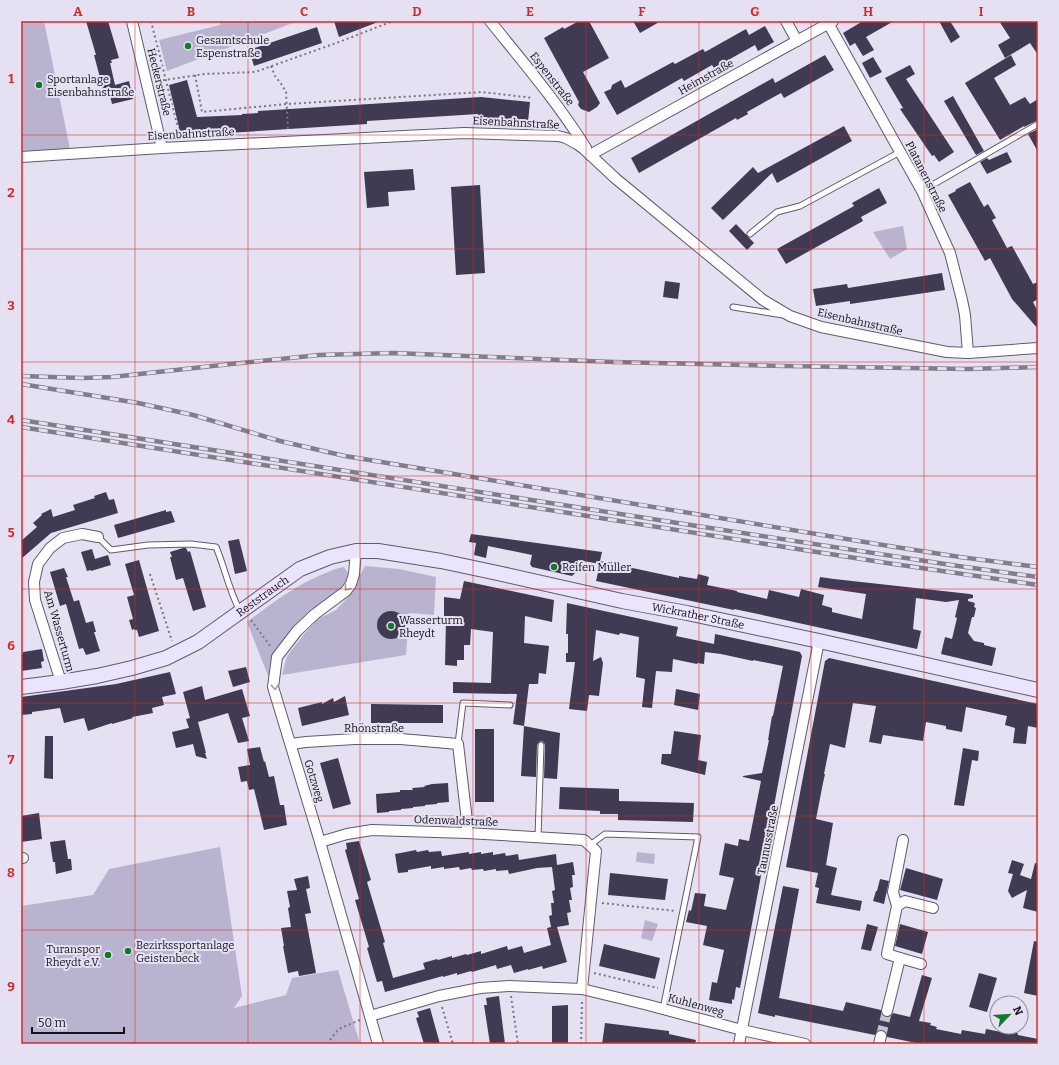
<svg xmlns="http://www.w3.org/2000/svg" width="1059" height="1065" viewBox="0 0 1059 1065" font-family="Bitter,serif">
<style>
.green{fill:#bab3cf}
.building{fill:#403a52}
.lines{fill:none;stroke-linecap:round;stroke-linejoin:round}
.street-tunnel{stroke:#c6c2d2;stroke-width:10;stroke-dasharray:10 5;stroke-linecap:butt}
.lane-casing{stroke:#5f5b6a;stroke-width:7}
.street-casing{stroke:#5f5b6a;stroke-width:12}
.secondary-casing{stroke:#5f5b6a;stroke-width:16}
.path{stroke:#787581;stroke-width:2;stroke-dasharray:2 3;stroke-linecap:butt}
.lane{stroke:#fff;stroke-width:5}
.street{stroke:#fff;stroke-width:10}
.secondary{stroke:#ebe4fd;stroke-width:14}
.rail-casing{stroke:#817e8a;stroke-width:4.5}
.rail{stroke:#e5e1f3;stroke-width:3;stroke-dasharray:9;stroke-linecap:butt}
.oneway{stroke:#a1a0a3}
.grid{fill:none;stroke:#d62828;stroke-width:1;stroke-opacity:0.55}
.poi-dot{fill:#12782b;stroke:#e5e1f3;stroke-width:1.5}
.labels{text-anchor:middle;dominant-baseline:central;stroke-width:4;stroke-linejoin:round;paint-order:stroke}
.poi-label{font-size:11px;fill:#141218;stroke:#e5e1f3;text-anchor:start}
.street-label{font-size:11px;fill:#141218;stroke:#e5e1f3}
.neatline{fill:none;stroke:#d62828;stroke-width:1.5}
.grid-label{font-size:13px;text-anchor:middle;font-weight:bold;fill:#d62828}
</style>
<rect width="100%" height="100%" fill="#e5e1f3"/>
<g class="green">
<polygon points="21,21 44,21 70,149 21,151"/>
<polygon points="220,21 298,21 167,71 159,40 220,25"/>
<polygon points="903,226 907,249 890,259 873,232"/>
<polygon points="365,566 399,569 436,577 434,615 409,613 406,655 282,675 287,656 305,633 318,619 336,610 349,596"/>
<path d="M 344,567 L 348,573 L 347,579 L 345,584 L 338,592 L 325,600 L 314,610 L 301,619 L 288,634 L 275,653 L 270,681 L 247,622 C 271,604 293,587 321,575 C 328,572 336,568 344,567 Z"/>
<polygon points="220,847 242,996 234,1008 286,995 292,978 338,970 360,1044 21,1044 21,906 93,895 109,869"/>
<polygon points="637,852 655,854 654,864 636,862"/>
<polygon points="645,920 658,924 652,941 641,938"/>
</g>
<g class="building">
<polygon points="86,21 108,21 119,58 111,60 112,63 110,63 115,85 129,81 133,99 112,104 108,87 103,89 94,55 96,55"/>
<polygon points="334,21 377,21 378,22 339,37"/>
<polygon points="579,21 589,21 609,58 583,72 600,103 597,107 589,112 581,109 578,105 579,102 544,38 563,27 564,29"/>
<polygon points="633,21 661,21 640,33"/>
<polygon points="863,21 894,21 866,37 874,50 863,56 855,43 850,46 843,33"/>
<polygon points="939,21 950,21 960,37 951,43"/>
<polygon points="999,21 1038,21 1038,55 1030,43 1005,58 998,45 1010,38"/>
<polygon points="765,26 774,42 758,51 755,45 714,68 712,65 684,81 682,78 617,115 604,92 611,89 612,85 621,80 625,88 673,62 675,64 703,49 705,52 746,29 749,35"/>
<polygon points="317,27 322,43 254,66 249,50"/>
<polygon points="825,55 834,70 784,98 781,93 747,112 748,114 737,120 736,118 639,173 631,158 773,78 775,83"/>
<polygon points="1011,55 1016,65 994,78 1010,105 1025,97 1030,104 1038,99 1038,120 1024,127 1024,126 1000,140 965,83"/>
<polygon points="873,57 882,72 870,78 862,63"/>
<polygon points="910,65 915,74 906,79 954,152 939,162 934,155 932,156 900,109 903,108 885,78"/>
<polygon points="187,80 197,117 242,115 242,114 258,113 258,111 481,97 530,102 528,122 478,117 478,114 367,121 367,124 181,136 169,85"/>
<polygon points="953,96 984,151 976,155 944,101"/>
<polygon points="844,126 852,141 777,183 772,173 723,220 711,208 753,167 758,173"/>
<polygon points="1038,129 1038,152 1028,134"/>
<polygon points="1007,152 1012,162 987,174 980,162 987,158 989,160"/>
<polygon points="413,169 415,190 388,192 389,206 367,208 364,172"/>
<polygon points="970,182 984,207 988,204 996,218 992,220 1007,248 1012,246 1033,284 1038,282 1038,299 1033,302 1038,312 1038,329 1012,299 990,258 985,261 948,195 956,191 955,190"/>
<polygon points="480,185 485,273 456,275 451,187"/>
<polygon points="879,188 887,203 861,217 863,221 786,264 777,249 854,206 852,203"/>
<polygon points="736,224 754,243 747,250 729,231"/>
<polygon points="942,273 945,290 850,304 850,301 816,306 813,289 847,284 848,288"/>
<polygon points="665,281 680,283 678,299 663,297"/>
<polygon points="106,492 109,500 114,499 118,513 51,533 21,559 21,541 37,527 33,523 42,515 41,514 51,509 53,517 75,510 73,505 95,498 94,496"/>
<polygon points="166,510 166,512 171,511 175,522 118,538 114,525"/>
<polygon points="471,534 602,552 600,561 679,578 679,576 697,579 698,574 709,577 707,585 737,591 737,592 767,599 769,590 799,597 801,589 824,595 822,605 832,608 832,612 862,619 866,594 818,587 820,577 834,579 970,594 973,595 973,598 968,599 968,601 975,603 974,607 976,608 974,617 972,617 968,633 974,641 984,643 984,645 996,648 992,666 941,654 945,637 952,639 957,618 955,617 959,600 946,602 916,598 913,629 921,631 917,649 758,614 734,609 734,610 596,581 600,564 578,560 575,573 572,576 532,567 530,564 532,555 488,546 486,558 474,555 476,543 469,542"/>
<polygon points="239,539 247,571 235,574 228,541"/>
<polygon points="183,548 186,548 188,552 190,551 206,607 193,611 183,578 176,580 170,557 172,557 170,552"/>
<polygon points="92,549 95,559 108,555 111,565 91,571 91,570 87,571 81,552"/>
<polygon points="139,560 159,631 139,637 137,630 135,630 134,629 132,630 129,620 133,619 127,597 134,595 125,564"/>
<polygon points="64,568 68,577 66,577 74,602 72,602 79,600 86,623 93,621 96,632 94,632 100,651 86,655 83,648 79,649 66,604 60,606 50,572"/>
<polygon points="464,581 554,600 552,622 525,616 524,643 549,646 546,674 539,673 538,684 529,684 524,726 513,724 517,694 453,693 453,682 491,683 493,632 471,629 470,645 464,645 464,660 457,660 457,666 445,665 446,619 444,619 444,597 460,599"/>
<polygon points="567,603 678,627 676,636 714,644 715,634 800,652 802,656 740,988 736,987 734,1000 732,999 732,1004 709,1000 712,982 717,983 724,950 703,945 707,926 686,922 689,910 691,911 695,893 706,894 704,906 726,910 734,878 719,875 725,843 738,846 739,839 749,841 761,781 743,777 743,776 762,773 769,740 768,740 772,716 773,716 783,666 753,660 753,661 721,654 705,652 704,664 697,663 697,664 673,659 672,672 656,671 652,708 642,707 645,679 636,677 639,637 620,633 619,635 596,630 593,661 601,657 603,663 599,696 589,695 587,711 569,709 575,662 566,662 566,653 568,653 568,634 566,634"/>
<circle cx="391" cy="625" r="14"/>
<polygon points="42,649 44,661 41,662 42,668 21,671 21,654 23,654 23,652"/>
<polygon points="829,658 1038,704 1038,728 1028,726 1026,744 1013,743 1015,728 1005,725 1007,716 966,707 962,732 946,729 946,726 926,722 923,741 883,735 881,744 869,742 876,706 853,703 845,748 830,744 824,774 825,774 823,783 816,819 833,823 826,865 837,868 831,895 862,901 860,911 816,903 819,888 815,887 818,873 786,867 825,661"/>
<polygon points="246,667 250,682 233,687 228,671"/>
<polygon points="170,672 176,694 162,697 164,705 152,708 153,713 132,717 133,718 112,724 112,723 88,731 84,718 64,723 60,708 32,712 32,714 21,715 21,697 116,684"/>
<polygon points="202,686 205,700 242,689 250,716 242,718 249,741 238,743 228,713 198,722 206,753 205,753 207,759 196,756 193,744 176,748 172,732 189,728 186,719 190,718 183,692"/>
<polygon points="676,689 700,694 698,710 674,705"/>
<polygon points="345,696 349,715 302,726 298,708 322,702 322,704 333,698 334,702"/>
<polygon points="371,704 443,705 443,723 371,723"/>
<polygon points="524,726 560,733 557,779 544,778 545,745 544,743 542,741 539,742 537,745 536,777 521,776"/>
<rect x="475" y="729" width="19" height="73"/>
<polygon points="674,731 701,735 698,760 707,762 705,775 661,764 662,754 671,754"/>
<polygon points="45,736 53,736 53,779 44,778"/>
<polygon points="260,747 264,762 265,761 269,777 274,776 280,805 284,805 287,825 264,830 254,789 249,790 247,781 241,782 238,767 250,765 247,749"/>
<polygon points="963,748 979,751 978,761 972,760 964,806 954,805"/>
<polygon points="338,758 351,804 333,809 320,763"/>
<polygon points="448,783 449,802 437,803 437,804 425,805 425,806 413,807 413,808 401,809 401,810 389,811 389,812 377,813 376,794 400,792 400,790 413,790 412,788 425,787 424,786 432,784"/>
<polygon points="560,787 619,789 619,801 694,803 693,822 618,820 618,814 600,814 600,811 559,809"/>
<polygon points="39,813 42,839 21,842 21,816"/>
<polygon points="65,840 68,859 71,859 72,870 56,874 55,862 53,862 50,842"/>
<polygon points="359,841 371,880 367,882 385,942 383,943 393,978 425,969 423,963 437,959 438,960 452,956 452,958 466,954 467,955 481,951 481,954 507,946 508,950 522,946 524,953 551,945 547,928 551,927 549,916 552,915 551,903 554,903 552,891 555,890 552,867 537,868 509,874 508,870 496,871 496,869 484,871 483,869 472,870 471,868 460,870 459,867 444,869 444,867 431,869 431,866 408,870 408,872 398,873 395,854 416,850 417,852 428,850 429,852 441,851 442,856 469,852 469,854 481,852 481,854 493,852 493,855 505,853 506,856 518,854 519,860 556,854 557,865 573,862 575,875 572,875 573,887 570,888 572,900 569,900 571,912 567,913 569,925 557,927 567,962 543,969 542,966 528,970 528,969 514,973 511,965 497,969 496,965 472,972 471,971 457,975 457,973 443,977 443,976 385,992 382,981 377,982 367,948 369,947 355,900 359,899 345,850 347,849 346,843"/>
<polygon points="1012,860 1024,864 1020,875 1031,879 1035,863 1038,864 1038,912 1023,908 1027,890 1012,898 1008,891 1013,874 1008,873"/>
<polygon points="906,868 943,879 937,900 900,890"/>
<polygon points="610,873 668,879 665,900 608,895"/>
<polygon points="308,876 310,888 306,889 311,913 305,914 316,973 299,976 298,971 288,973 283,946 284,946 281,928 291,927 288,908 290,907 287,891 297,890 294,879"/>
<polygon points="880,879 889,881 884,904 873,901 876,891 877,891"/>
<polygon points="783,886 799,889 779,998 843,1011 846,1002 881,1010 882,1015 886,1017 891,1016 893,1013 910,1017 922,975 932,978 919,1021 931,1023 930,1025 937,1027 936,1029 961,1034 962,1030 985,1034 986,1029 1011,1034 1017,1032 1018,1035 1038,1039 1038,1044 921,1044 887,1037 886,1032 882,1030 877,1031 875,1035 775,1015 775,1017 758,1013"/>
<polygon points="867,924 878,927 871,951 861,949"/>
<polygon points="900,924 928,932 922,954 895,946"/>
<polygon points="1034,941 1038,942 1038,996 1024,993"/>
<polygon points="604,944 660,958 655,979 599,966"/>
<polygon points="979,973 997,978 987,1012 969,1007"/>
<polygon points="499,996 505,1044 490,1044 484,1005 487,1005 486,998"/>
<polygon points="568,1005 568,1044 552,1044 552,1006"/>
<polygon points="430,1008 440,1044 424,1044 416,1018 419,1017 417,1012"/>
<polygon points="605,1023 669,1031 669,1034 696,1040 695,1044 602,1044"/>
</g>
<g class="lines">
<polyline class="street-tunnel" points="881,1036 887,1011"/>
<defs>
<g id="lane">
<polyline points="922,191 1038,124"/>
<polyline points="750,234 777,212 800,206 900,152"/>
<polyline points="733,307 783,315"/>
<path d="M 98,537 L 111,550 L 148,545 L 191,544 L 216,547 C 225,568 229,591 240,611"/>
<polyline points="458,744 463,703 510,705"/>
<polyline points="538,837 541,745"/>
<polyline points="590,845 605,834 698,837 663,1009"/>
</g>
<g id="street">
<polyline points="132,21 162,148"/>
<path d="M 490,21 C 523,62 558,103 586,148"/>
<polyline points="786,21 797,41"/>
<polyline points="828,23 922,191 950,253 962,300 965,315 968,353"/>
<polyline points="590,155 833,21"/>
<polyline points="21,157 162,148 464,133 558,136 566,138 577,144 584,149 615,178 763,300 790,316 821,327 947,352 968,353 1038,348"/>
<polyline points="356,551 354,574 351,584 346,591 315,614 297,631 277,657 273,687 320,842 378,1044"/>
<polyline points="61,682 35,600 34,582 38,564 50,548 63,538 82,534 98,537"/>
<polyline points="291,744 306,742 355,739 401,739 458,744 467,821 467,833"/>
<polyline points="320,842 347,834 372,830 467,833 584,840 596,851 582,989"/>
<polyline points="21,858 23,858"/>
<polyline points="897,906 905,901 933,908"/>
<polyline points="900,958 921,964"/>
<polyline points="887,1011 900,958 887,954 897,906 893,892 903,840"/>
<polyline points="370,1016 439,996 480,988 509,986 582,989 648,1005 742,1030 805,1044"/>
<polyline points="739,1044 819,641"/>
<polyline points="879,1044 881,1036"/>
</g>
<g id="secondary">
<path id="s1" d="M 21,687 L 61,682 L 97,676 L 132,668 L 166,658 L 198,642 L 300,569 L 330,557 L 356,551 L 378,551 L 441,561 L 502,574 L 622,601 L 687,613 L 819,641 L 1038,690"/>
</g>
</defs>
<use href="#lane" class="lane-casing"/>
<use href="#street" class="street-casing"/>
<use href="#secondary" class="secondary-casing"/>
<g class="path">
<polyline points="151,21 180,136"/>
<polyline points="271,66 275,76 282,85 286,92 288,131"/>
<polyline points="195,75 202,112 287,104 482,92 533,98"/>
<polyline points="158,81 204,74 255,72 339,42 393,21"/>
<polyline points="150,574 172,641"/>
<polyline points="251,620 271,647"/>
<polyline points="602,903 675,911"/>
<polyline points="594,973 658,988"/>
<polyline points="511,996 518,1044"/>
<polyline points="442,1007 453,1044"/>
<polyline points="327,1044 337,1031 341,1028 360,1020"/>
<polyline points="581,1044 582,1000"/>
</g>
<use href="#lane" class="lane"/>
<use href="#street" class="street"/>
<use href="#secondary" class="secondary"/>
<defs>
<g id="rail">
<polyline points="21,376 82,378 112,377 231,364 319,355 393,353 613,362 786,366 968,369 1038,367"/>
<polyline points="21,384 138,403 193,415 280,441 345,456 889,546 960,557 1038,567"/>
<polyline points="21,420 684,524 958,566 1038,577"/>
<polyline points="21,427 887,563 1038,585"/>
</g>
</defs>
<use href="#rail" class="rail-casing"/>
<use href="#rail" class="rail"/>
</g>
<defs><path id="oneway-chevron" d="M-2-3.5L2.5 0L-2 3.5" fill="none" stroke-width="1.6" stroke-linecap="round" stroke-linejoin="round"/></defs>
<g class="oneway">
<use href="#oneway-chevron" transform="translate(347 588) rotate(128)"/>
<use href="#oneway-chevron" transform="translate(275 687) rotate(84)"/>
</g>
<path class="grid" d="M 135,21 L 135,1044M 248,21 L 248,1044M 360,21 L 360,1044M 473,21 L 473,1044M 586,21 L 586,1044M 699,21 L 699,1044M 811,21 L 811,1044M 924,21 L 924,1044M 21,135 L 1038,135M 21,249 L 1038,249M 21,362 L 1038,362M 21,476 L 1038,476M 21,589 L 1038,589M 21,703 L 1038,703M 21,816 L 1038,816M 21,930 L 1038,930"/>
<g class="poi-dot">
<circle cx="188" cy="46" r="4"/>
<circle cx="39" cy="85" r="4"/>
<circle cx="554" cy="567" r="4"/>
<circle cx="391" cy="626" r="4"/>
<circle cx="128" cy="951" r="4"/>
<circle cx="108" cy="955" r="4"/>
</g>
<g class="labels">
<g class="poi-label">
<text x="196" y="40">Gesamtschule<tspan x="196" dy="13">Espenstraße</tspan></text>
<text x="47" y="79">Sportanlage<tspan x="47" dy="13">Eisenbahnstraße</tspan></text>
<text x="562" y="567">Reifen Müller</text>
<text x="399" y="620">Wasserturm<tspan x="399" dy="13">Rheydt</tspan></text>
<text x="136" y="945">Bezirkssportanlage<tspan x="136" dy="13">Geistenbeck</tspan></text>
<text x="100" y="949" text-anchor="end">Turanspor<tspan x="100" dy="13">Rheydt e.V.</tspan></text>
</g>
<g class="street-label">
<text transform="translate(706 77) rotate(-29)">Heimstraße</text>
<text transform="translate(552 79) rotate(52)">Espenstraße</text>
<text transform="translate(159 82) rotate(76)">Heckerstraße</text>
<text transform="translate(516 123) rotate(3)">Eisenbahnstraße</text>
<text transform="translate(191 134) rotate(-3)">Eisenbahnstraße</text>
<text transform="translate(926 177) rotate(63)">Platanenstraße</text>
<text transform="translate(860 322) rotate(13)">Eisenbahnstraße</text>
<text stroke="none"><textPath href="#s1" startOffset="263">Reststrauch</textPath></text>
<text stroke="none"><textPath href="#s1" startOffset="717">Wickrather Straße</textPath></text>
<text transform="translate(59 631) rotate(74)">Am Wasserturm</text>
<text x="374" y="728">Rhönstraße</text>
<text transform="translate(314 781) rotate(73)">Gotzweg</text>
<text transform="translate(456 821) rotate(2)">Odenwaldstraße</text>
<text transform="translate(768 840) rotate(-79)">Taunusstraße</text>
<text transform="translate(696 1005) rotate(15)">Kuhlenweg</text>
</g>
</g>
<rect width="1059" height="1065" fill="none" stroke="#e5e1f3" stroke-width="44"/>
<g transform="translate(1009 1015) rotate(65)"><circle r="19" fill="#e5e1f3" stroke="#918e9b"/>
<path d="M0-3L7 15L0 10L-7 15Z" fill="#12782b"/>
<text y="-6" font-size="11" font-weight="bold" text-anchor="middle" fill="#141218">N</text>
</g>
<path d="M32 1027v6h92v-6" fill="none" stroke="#141218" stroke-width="2"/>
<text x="38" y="1027" font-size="12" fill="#141218" stroke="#e5e1f3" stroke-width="3" paint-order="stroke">50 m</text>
<rect x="22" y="22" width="1015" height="1021" class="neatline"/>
<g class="grid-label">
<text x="78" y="16">A</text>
<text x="191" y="16">B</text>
<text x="304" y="16">C</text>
<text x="417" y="16">D</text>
<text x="530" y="16">E</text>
<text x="642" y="16">F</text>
<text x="755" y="16">G</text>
<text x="868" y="16">H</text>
<text x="981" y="16">I</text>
<text x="11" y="83">1</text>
<text x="11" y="197">2</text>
<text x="11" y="310">3</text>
<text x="11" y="424">4</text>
<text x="11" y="537">5</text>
<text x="11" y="650">6</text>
<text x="11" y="764">7</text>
<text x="11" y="877">8</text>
<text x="11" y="991">9</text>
</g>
</svg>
